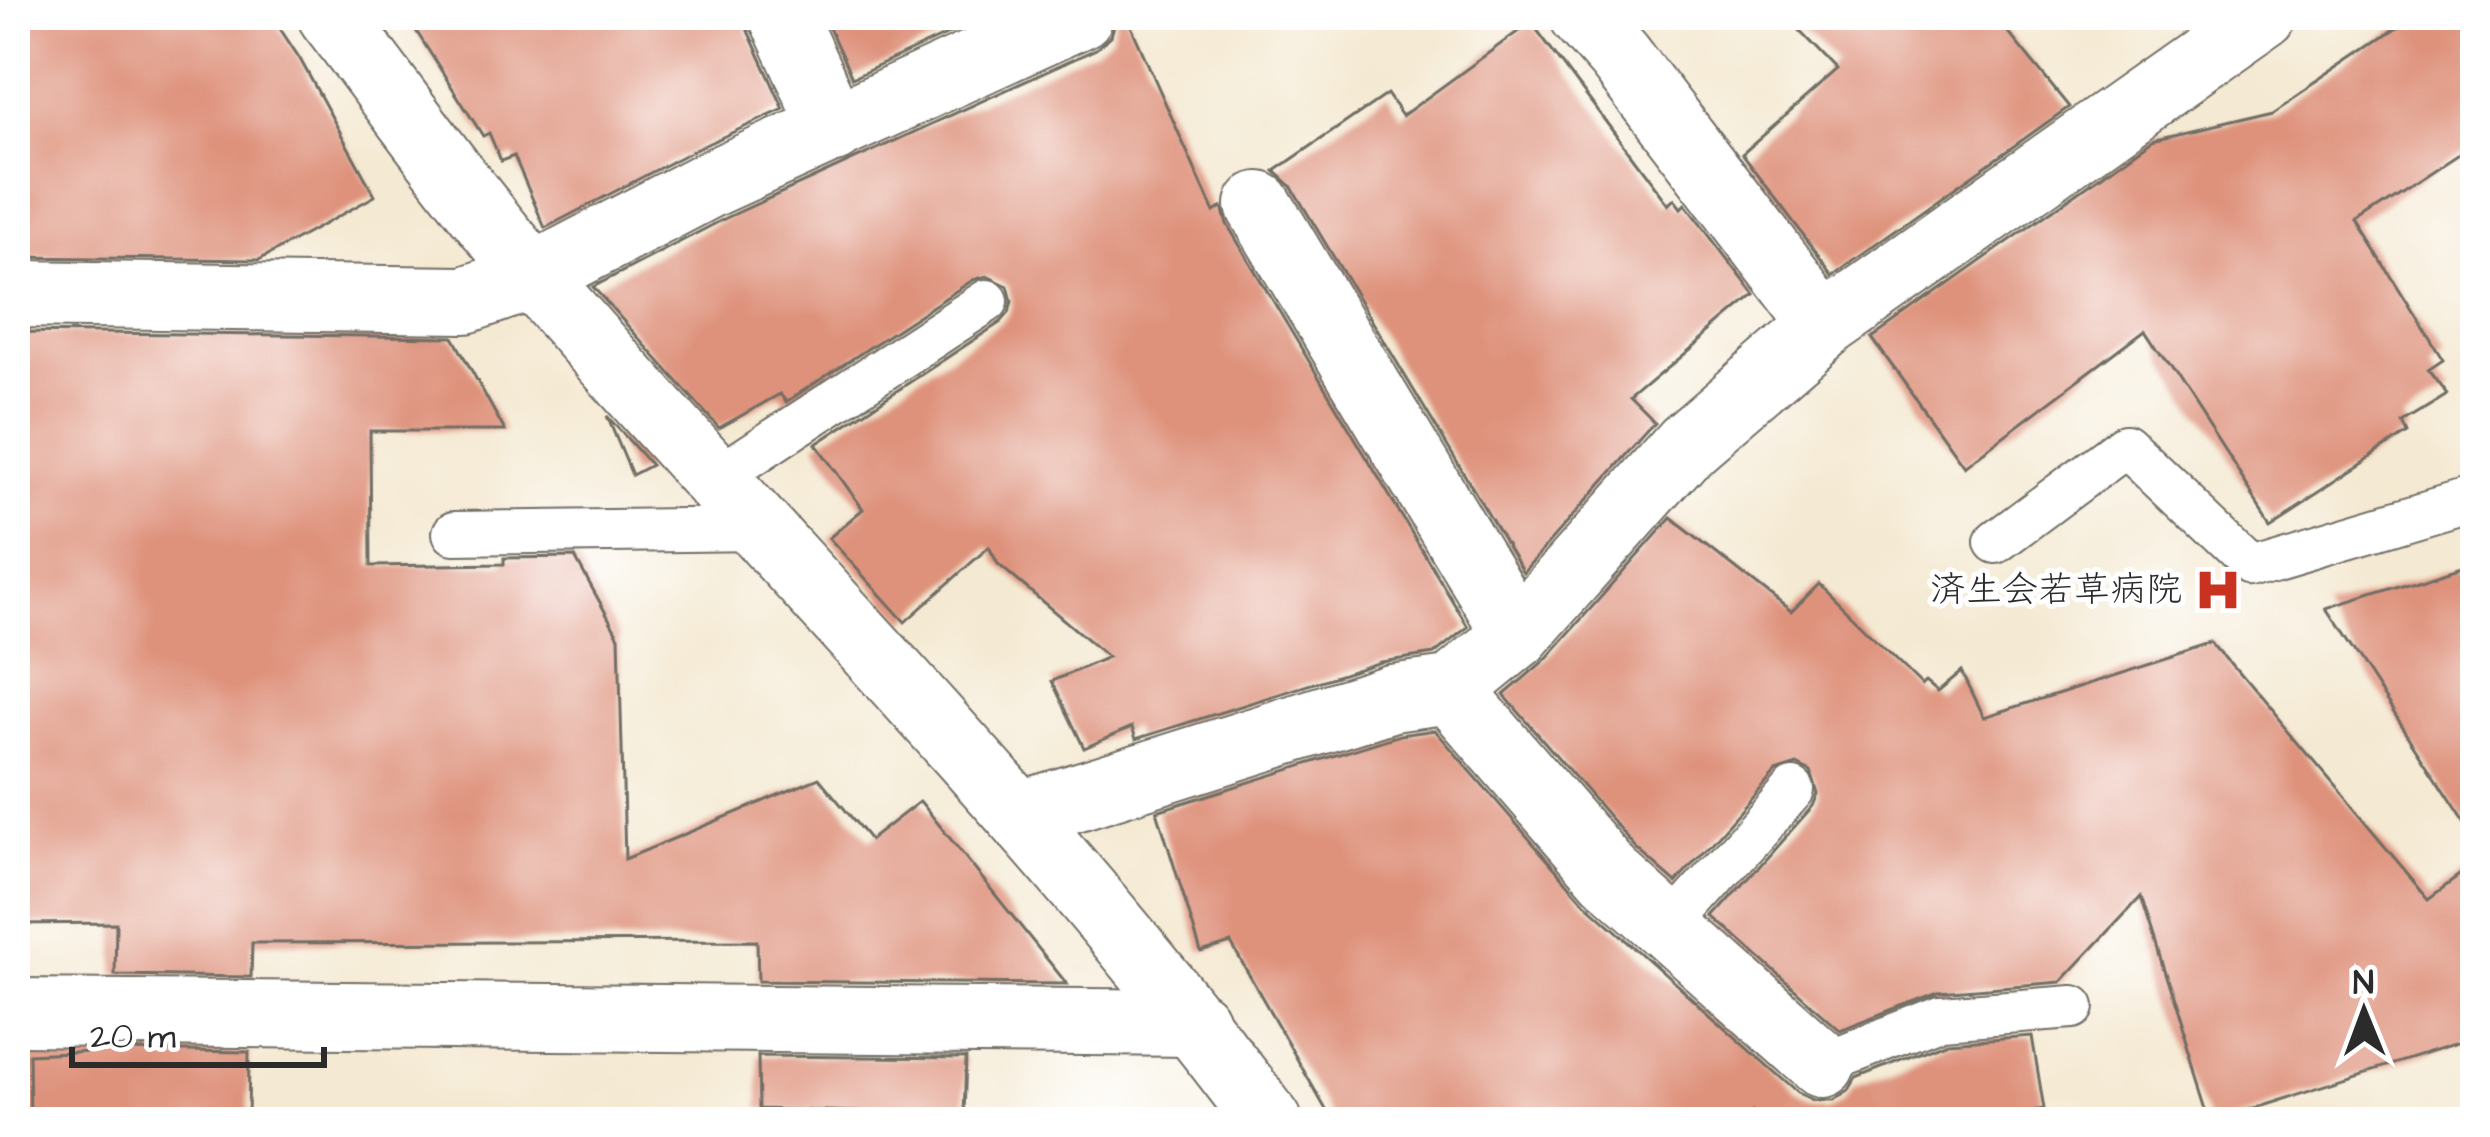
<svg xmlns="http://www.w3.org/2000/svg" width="2490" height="1137" viewBox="0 0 2490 1137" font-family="'Architects Daughter','Klee One',sans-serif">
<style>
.building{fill:#de927c}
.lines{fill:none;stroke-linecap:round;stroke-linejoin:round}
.service-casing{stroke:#716e65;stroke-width:46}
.minor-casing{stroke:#716e65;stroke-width:70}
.path{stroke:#716e65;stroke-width:8;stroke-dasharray:3 9;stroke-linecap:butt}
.service{stroke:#fff;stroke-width:42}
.minor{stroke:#fff;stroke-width:66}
.labels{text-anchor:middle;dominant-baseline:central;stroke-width:10;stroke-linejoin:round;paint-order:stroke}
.poi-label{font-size:36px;fill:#2b2b2b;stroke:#fff;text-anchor:end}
</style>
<rect width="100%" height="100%" fill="#fff"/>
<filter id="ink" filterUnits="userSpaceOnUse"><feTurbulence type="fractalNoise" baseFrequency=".00833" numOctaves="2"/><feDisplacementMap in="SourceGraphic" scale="24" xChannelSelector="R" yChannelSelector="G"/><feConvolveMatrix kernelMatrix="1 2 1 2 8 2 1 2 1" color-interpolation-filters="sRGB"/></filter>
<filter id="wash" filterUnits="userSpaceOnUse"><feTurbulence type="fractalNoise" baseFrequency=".004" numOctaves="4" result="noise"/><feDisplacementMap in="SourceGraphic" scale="48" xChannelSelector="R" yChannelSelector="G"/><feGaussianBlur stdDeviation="2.7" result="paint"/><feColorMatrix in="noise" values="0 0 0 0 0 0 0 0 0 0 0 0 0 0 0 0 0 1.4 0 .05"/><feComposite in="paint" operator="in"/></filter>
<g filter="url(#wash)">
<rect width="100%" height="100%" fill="#f4e9d2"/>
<g id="blocks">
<g class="building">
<polygon points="15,15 271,15 300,59 375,196 259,260 15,257"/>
<polygon points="406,15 745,15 748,31 784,109 694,150 545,228 514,156 501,161 489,133 483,136"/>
<polygon points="823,15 990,15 852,78"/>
<polygon points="1117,15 1126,15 1214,212 1222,207 1227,224 1468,627 1434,654 1381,662 1136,739 1132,727 1084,748 1052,681 1108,657 998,564 989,547 905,622 829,538 863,509 816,444 1001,322 1009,313 1012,301 1008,286 987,276 973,280 786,402 780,394 719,428 593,287 726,218 1096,49 1111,36"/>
<polygon points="1785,15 1994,15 2069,107 1833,274 1742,154 1838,70"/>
<polygon points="2415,15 2475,15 2475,144 2357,222 2443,360 2428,370 2447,395 2403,422 2408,433 2270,522 2145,330 1964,466 1872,338 2153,139 2272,111"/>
<polygon points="1531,22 1668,205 1674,199 1681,208 1685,204 1755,295 1631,399 1655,423 1523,572 1291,186 1275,171 1387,94 1402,116"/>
<polygon points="15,332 453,337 505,431 370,431 371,566 504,564 504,558 575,557 619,637 625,859 819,778 870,840 920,801 1067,984 758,981 757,941 252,943 251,977 115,975 116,923 15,924"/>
<polygon points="607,416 651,465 632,475"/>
<polygon points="1671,518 1791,612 1819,584 1922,685 1926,681 1938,691 1962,671 1984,717 2215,644 2429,899 2475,865 2475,1038 2212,1121 2141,897 2061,982 1938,992 1840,1030 1714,917 1813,806 1818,794 1811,772 1797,765 1775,772 1676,883 1636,848 1504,695 1545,660"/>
<polygon points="2475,562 2475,837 2326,609"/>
<polygon points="1435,730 1584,902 1798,1093 1813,1100 1833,1100 1849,1090 1856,1078 1947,1042 2032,1036 2044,1109 1968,1122 1333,1122 1231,943 1201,952 1157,811 1400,735"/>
<polygon points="113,1050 249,1052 248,1122 30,1122 29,1054"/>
<polygon points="758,1056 966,1058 964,1115 759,1109"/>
</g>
</g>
</g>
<g filter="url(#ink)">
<use href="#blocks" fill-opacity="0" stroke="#716e65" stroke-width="3"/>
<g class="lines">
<defs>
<g id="service">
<polyline points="715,479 987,301"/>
<polyline points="454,533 761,529"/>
<polyline points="1996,542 2125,446 2250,565 2475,498"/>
<polyline points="1669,929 1793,790"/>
<polyline points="1822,1064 1941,1017 2073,1007"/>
</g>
<g id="minor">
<path d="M 331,15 C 399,103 464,196 537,280 C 781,561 1047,823 1269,1122"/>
<polyline points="782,15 834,129"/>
<polyline points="1583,15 1619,56 1825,325"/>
<polyline points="1259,205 1517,635"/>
<polyline points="15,294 465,300 534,276 710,184 1080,15"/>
<polyline points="1450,690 1609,874 1822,1064"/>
<polyline points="1020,815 1392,698 1450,690 1517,635 1687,444 1825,325 2264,15"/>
<polyline points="15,1012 1196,1023"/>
</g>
</defs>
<use href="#service" class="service-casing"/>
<use href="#minor" class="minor-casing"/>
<polyline class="path" points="1743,1122 1758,1111"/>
<use href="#service" class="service"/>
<use href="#minor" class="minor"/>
</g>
</g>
<defs>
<symbol id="hospital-bare" viewBox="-9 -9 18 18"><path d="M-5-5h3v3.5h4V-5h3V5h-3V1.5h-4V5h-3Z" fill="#c8321e" stroke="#fff" stroke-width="2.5" paint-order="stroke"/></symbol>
</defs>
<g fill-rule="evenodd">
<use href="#hospital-bare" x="2185" y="557" width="66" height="66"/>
</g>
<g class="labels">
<g class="poi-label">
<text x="2182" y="590">済生会若草病院</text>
</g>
</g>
<rect width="2490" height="1137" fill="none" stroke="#fff" stroke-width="60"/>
<g transform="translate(2364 1011) rotate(359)" stroke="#ffffff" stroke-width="9" paint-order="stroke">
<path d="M0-9L21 45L0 30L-21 45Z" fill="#2b2b2b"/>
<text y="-18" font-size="33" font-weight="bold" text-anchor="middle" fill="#2b2b2b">N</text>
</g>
<path d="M72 1047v18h252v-18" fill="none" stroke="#2b2b2b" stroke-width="6"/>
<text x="90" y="1047" font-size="36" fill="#2b2b2b" stroke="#ffffff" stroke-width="9" paint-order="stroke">20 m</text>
</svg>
